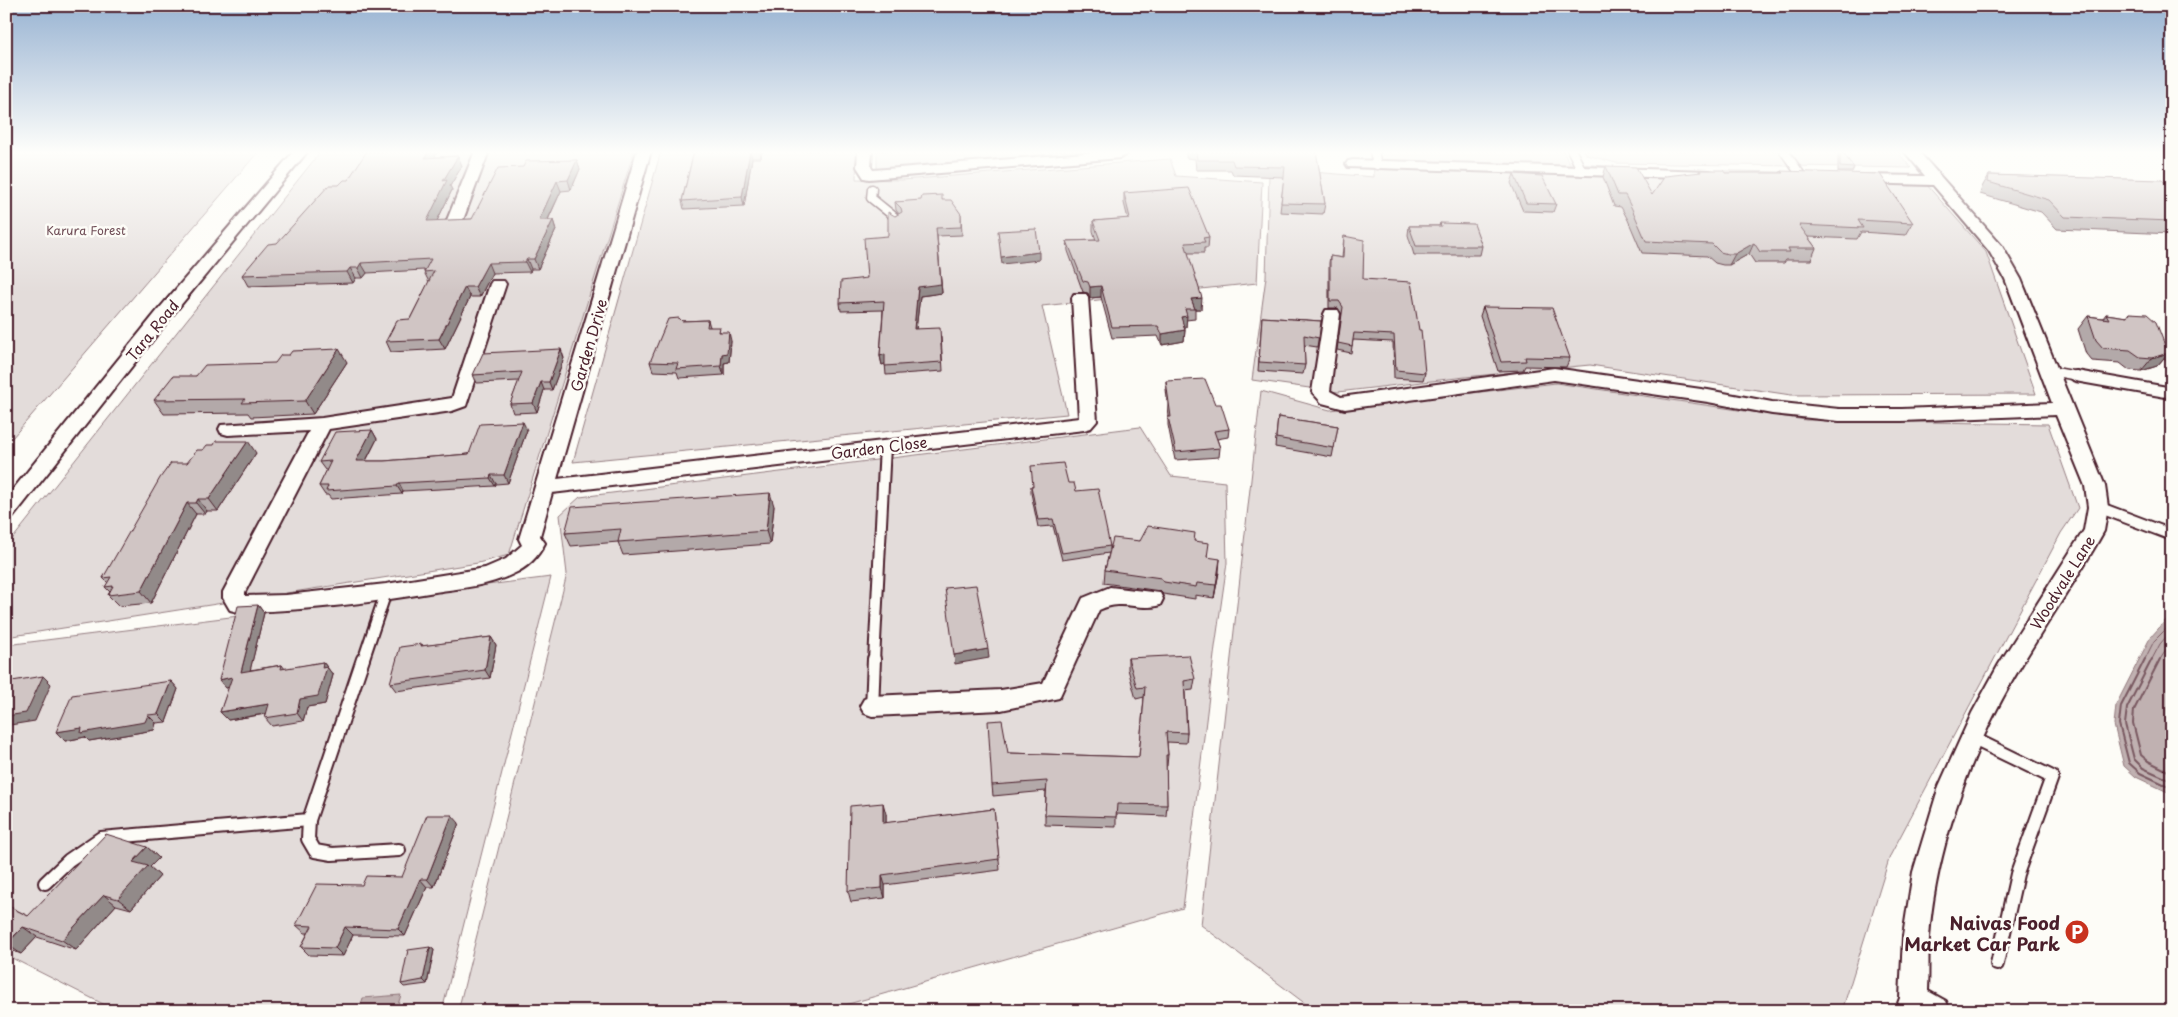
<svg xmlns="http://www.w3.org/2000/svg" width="2178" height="1017" viewBox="0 0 2178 1017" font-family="'Playpen Sans',sans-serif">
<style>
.green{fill:#e3dcda;stroke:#967e82}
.water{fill:#c0b1b1;stroke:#91777b}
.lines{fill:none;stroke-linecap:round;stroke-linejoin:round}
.shore-far1{stroke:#795961;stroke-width:1}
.shore{stroke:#795961;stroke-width:2}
.service-far2-casing{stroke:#4a1f2b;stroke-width:11}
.service-far1-casing{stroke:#4a1f2b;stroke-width:14}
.service-casing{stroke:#4a1f2b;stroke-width:16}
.minor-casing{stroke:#4a1f2b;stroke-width:4}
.service-far2{stroke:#fdfcf7;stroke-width:8}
.service-far1{stroke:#fdfcf7;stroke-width:10}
.service{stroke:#fdfcf7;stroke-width:12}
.minor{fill:#fdfcf7;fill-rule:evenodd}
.wall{fill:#b3a9a9;stroke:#4a1f2b}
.shaded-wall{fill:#928a89;stroke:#4a1f2b}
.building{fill:#d0c5c4;stroke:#4a1f2b}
.labels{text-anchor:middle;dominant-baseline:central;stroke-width:5;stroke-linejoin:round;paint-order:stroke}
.far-park-label{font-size:12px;fill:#704e57;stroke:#fdfcf7}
.street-label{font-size:15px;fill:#4a1f2b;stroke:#fdfcf7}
.near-poi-label{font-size:18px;font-weight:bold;fill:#4a1f2b;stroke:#fdfcf7;text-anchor:end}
</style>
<rect width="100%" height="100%" fill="#fdfcf7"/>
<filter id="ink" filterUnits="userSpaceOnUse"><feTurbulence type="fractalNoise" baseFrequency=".02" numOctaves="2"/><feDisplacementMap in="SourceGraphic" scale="10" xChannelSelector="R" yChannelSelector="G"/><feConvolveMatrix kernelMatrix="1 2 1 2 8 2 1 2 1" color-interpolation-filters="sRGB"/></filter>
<g filter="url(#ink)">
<g class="green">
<polygon points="6,151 259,151 6,445"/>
<polygon points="321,151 634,151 509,555 478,563 6,637 6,547"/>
<polygon points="661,151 857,151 856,179 901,180 1170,159 1176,176 1262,182 1257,283 1042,306 1067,414 573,462"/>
<polygon points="877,151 1122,151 877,171"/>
<polygon points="1373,151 1563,151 1569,163 1641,169 1918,175 1986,252 2036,394 1791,395 1590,365 1465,377 1338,392 1252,380 1266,277 1269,175 1276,169 1374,177"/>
<polygon points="1584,151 1897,151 1911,168 1616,163 1587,155"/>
<polygon points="1556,383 1806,420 2048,424 2078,508 2061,533 1890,856 1842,1011 1315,1011 1201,925 1261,391 1330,410"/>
<polygon points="1140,427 1171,476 1225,482 1227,563 1215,647 1183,908 824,1011 458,1011 567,574 560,515 580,497"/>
<polygon points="551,577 442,1011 117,1011 6,955 6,645"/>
</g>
<g class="water">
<polygon points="2172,617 2172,794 2136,777 2124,766 2114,725 2116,705 2150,638 2167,619"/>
<polygon points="401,995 396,1011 359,1011 363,998"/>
</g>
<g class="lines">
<g class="shore-far1">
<polyline points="2144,661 2154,641 2172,623"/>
<polyline points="2151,661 2160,644 2172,630"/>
<polyline points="2159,661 2172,641"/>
</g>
<g class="shore">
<polyline points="2145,659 2121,706 2119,724 2129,763 2140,773 2172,788"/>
<polyline points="2152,659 2127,708 2125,724 2134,759 2143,768 2172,781"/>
<polyline points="2160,659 2134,710 2133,723 2141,755 2148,761 2172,773"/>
</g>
<defs>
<g id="service-far2">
<polyline points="1374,151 1377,165"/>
<polyline points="1572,151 1582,171"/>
<polyline points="1784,151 1803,178"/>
<polyline points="872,189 871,198 897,219"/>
<polyline points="2050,371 2083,377"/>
</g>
<g id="service-far1">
<polyline points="2076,376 2172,393"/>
<polyline points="2098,507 2172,535"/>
<polyline points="363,661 386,592"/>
<polyline points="874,661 885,446"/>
</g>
<g id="service">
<polyline points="363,659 309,820 308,839 315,851 332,854 399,850"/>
<polyline points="872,709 874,659"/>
<polyline points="1972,738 2052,777 2017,874 1997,964"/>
<polyline points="45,883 69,860 101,838 309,820"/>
</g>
<g id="minor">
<polygon points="294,151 308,151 170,318 13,517 6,519 6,498 158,310"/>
<polygon points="475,151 489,151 463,220 460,223 450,223 447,220"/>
<path d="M 637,151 L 651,151 L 557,479 L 1079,418 L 1072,298 L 1074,294 L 1086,294 L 1088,298 L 1097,421 L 1091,428 L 1084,430 L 552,493 L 540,536 L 545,543 C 538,557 527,568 513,574 C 489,586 461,588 435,592 C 370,603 304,611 238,612 L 230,610 L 223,598 L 223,592 L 309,431 L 228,435 L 221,433 L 219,429 L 221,425 L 322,418 L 452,398 L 490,284 L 492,281 L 504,281 L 506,284 L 466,406 L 452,411 L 329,429 L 245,592 L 245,596 L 286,595 L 386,584 L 485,568 L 506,559 L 522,545 L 519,539 Z"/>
<polygon points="858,151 872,151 871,167 873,170 1110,151 1123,151 1127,154 1120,158 869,179 864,178 857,167"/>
<path d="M 1904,151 L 1918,151 L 2002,246 L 2021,279 L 2105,486 L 2108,507 L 2104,531 C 2068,596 2022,656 1990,723 C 1959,788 1934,866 1929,938 C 1928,955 1929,973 1928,991 L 1946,1001 L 1950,1011 L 1895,1011 L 1900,998 L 1903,936 L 1913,872 L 1939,786 L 1972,713 L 1999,664 L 2084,530 L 2088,507 L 2085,486 L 2056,415 L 1902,421 L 1839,421 L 1772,414 L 1708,402 L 1554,380 L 1345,409 L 1322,403 L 1312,392 L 1324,314 L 1326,310 L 1338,310 L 1340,314 L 1330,391 L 1341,397 L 1554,368 L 1708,390 L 1772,402 L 1839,409 L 1902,409 L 2052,403 L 2005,279 L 1989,251 L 1933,185 L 1858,183 L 1853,182 L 1851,179 L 1853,176 L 1858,175 L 1925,176 Z"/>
<polygon points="1353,160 1709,171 1714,172 1716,175 1714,178 1709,179 1348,167 1346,164 1348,161"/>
<path d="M 1110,587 L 1160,593 L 1163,599 L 1160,605 C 1138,612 1124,598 1099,610 L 1059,698 L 1001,710 L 872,716 L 864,713 L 860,706 L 864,699 L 872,696 L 1001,690 L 1043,683 L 1083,598 Z"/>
</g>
</defs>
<use href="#service-far2" class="service-far2-casing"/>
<use href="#service-far1" class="service-far1-casing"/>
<use href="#service" class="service-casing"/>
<use href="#minor" class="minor-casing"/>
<use href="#service-far2" class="service-far2"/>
<use href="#service-far1" class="service-far1"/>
<use href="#service" class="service"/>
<use href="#minor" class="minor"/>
</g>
<g class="wall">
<polygon points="694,151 762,151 761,158 752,158 744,206 684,209 682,201"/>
<polygon points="1186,151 1316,151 1325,204 1323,214 1280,212 1284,177 1233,175 1231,170 1196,170 1195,159 1186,158"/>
<polygon points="1839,151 1842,151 1854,168 1852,172 1838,172 1838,152"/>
<polygon points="458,156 462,166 450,186 452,190 437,221 472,219 523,167 577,160 580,169 571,190 561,191 548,220 553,220 556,230 538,269 531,269 530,272 492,273 480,297 470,297 445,349 391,352 386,341 410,319 429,282 424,272 424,270 367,273 363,278 356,278 353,283 248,286 242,275 348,180 435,157"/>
<polygon points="1606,166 1652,195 1699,172 1700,170 1725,173 1780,173 1781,171 1913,223 1906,235 1861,232 1857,239 1808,237 1816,248 1811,260 1786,260 1784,263 1755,263 1749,254 1729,265 1723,265 1715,263 1707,256 1642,253 1628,220 1621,207 1614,206 1603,177"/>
<polygon points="1514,174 1556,204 1553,212 1523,211 1511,183"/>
<polygon points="1989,175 2172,183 2172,234 2057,229 2041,212 1980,194 1982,187"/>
<polygon points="1124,193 1209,237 1208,248 1204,248 1204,253 1188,253 1201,309 1195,309 1195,319 1186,320 1186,327 1184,327 1185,330 1184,341 1162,345 1158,336 1112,338 1101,297 1090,298 1088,293 1083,292 1068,251 1067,241 1096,240 1093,231 1093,221 1128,219 1124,203"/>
<polygon points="943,200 961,214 962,235 937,236 942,293 920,296 916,329 941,336 943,371 886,375 885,363 882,365 880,356 883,310 841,311 840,303 867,278 888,236 895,216 899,214 896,210 895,202"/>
<polygon points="1440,223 1482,246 1480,255 1414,255 1408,235 1409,226 1439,226"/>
<polygon points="1344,236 1363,279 1425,373 1423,380 1394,378 1393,342 1353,340 1351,353 1337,350 1342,314 1338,308 1329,308 1329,263 1330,256 1342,258"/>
<polygon points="1483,307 1570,358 1566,367 1525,366 1523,370 1498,371 1480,316"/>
<polygon points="2129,313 2164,343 2170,336 2172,336 2172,363 2164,358 2157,366 2141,371 2129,370 2120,363 2092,361 2086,354 2078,329 2088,316 2103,318 2106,314 2126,317"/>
<polygon points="1262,317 1321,321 1317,347 1304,345 1305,365 1303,374 1258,371"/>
<polygon points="708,320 710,327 721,332 731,341 729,362 724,363 724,375 679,378 677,372 653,371 650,362 682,321"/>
<polygon points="564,358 552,390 544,390 537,412 513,413 510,404 519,381 477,383 473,375"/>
<polygon points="347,362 313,414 251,417 248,413 164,414 154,400 196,376"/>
<polygon points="1166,381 1215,404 1229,429 1228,437 1217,439 1220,448 1219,457 1175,460 1168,425 1168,417 1169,417 1166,389"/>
<polygon points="1278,417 1338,426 1332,457 1275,447"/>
<polygon points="372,430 377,439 366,461 384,461 469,454 527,430 508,483 496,484 495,486 403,491 402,494 331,499 328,495 325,495 319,486 327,470 325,470 319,462"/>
<polygon points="256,453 218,511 207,511 205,514 196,514 151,603 119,606 108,595 110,592 105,587 108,583 103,578 187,463"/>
<polygon points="1068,483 1076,491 1110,546 1110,550 1140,541 1195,541 1219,572 1214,598 1195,595 1195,599 1163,594 1160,591 1104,583 1105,570 1109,553 1062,560 1053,526 1038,527 1031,493 1031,486"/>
<polygon points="774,506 770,544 623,555 618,542 571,546 565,533"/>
<polygon points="258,605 264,613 250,670 282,665 285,669 323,662 333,675 325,704 307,707 303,721 272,726 265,718 266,714 228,720 220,712 229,687 226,688"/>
<polygon points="491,637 496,645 490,678 396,691 390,683 422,644 423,646"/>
<polygon points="1128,658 1195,679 1193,690 1185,691 1187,733 1186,743 1167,742 1168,755 1167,766 1166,766 1167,805 1166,816 1116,814 1116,827 1045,825 1045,815 1046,791 993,796 992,785 1008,753 1139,757 1144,697 1136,699 1128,669"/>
<polygon points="171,681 178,689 166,722 156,723 154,730 89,741 85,737 65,741"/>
<polygon points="994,809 1000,870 885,885 885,898 851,902 848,891 886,814 886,823"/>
<polygon points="459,823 434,887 427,887 405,936 353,935 343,956 309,955 301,947 308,933 305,933 296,925 362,885 402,877"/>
<polygon points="147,847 159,858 150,867 160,876 131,909 116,905 76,950 37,937 21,954 6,948 6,905 28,916"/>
<polygon points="430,947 434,950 427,984 404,987 401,984"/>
</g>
<g class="shaded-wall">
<polygon points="429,151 438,151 429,167 425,158"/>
<polygon points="750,151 752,158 744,206 742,197"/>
<polygon points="760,151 762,151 761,158"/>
<polygon points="458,156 462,166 450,186 452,190 432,231 427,221 443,181"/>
<polygon points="577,160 580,169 571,190 568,180"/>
<polygon points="557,181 561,191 543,230 539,220"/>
<polygon points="553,220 556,230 538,269 534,259"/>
<polygon points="936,228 942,293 920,296 915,338 914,329 918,287"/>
<polygon points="1754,243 1749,254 1729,265 1735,254"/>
<polygon points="1039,252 1039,260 1002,264 1001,257"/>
<polygon points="527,259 531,269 530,272 525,262"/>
<polygon points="361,263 367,273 363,278 358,268"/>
<polygon points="488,263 492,273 480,297 475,287"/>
<polygon points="350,268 356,278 353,283 347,272"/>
<polygon points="1101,286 1101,297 1090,298 1090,287"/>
<polygon points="465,287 470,297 445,349 439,339"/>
<polygon points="1202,298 1201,309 1195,309 1191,299"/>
<polygon points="1187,316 1186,327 1180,328 1181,317"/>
<polygon points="1185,330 1184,341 1162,345 1162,334"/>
<polygon points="729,332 731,341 729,362 724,363 724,375 721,366 722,354"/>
<polygon points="339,349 347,362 313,414 305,401"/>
<polygon points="561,349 564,358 552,390 549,382"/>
<polygon points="2168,353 2157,366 2141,371 2152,358"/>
<polygon points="885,354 887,363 882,365 880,356"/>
<polygon points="541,382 544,390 537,412 533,403"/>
<polygon points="523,422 527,430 508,483 504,475"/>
<polygon points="372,430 377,439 361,470 356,461"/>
<polygon points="248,441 256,453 218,511 209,499"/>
<polygon points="491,475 496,484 495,486 490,478"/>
<polygon points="399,483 403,491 402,494 397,486"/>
<polygon points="770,493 774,506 770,544 766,531"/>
<polygon points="198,499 207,511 205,514 196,503"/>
<polygon points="187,503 196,514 151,603 141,591"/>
<polygon points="1220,559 1219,572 1214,598"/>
<polygon points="258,605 264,613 248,679 241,672"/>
<polygon points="491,637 496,645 490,678 485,670"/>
<polygon points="988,649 989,658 955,664 954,655"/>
<polygon points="323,662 333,675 325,704 307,707 303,721 297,713 300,699 322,668"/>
<polygon points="43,676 51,684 35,721 10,725 6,733 6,716"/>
<polygon points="232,677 239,685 226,688 219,680"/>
<polygon points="171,681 178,689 166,722 158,714"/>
<polygon points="269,704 276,712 228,720 220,712"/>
<polygon points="148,715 156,723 154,730 89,741 85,737 65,741 56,732"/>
<polygon points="883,803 886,814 886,834 883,823"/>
<polygon points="452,815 459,823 434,887 427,879"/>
<polygon points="147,847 159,858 150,867 160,876 131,909 118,899 133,862"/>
<polygon points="882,875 885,885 885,898 882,888"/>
<polygon points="420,879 427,887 405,936 398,929"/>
<polygon points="104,895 116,905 76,950 62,940"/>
<polygon points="23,927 37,937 21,954 7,944"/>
<polygon points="345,927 353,935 343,956 335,948"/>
<polygon points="430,947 434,950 427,984 423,980"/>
</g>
<g class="building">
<polygon points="367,151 429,151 425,158 458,156 443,181 447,180 427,221 472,219 498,168 523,167 526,161 577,160 568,180 557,181 539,220 553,220 534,259 527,259 525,262 488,263 475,287 465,287 439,339 386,341 397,320 410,319 434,271 424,272 431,259 361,263 358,268 350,268 347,272 242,275 268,244 277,243 329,185 339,185 344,180 348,180"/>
<polygon points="694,151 750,151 742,197 682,201"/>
<polygon points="1196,151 1316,151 1325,204 1281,203 1285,167 1234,166 1232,160 1197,160"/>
<polygon points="1840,151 1842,151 1854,168 1840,167"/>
<polygon points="1606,166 1636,167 1652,195 1665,176 1701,172 1700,170 1723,170 1725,173 1783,173 1781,171 1880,174 1913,223 1858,220 1863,228 1799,225 1816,248 1788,248 1790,252 1760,252 1754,243 1735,254 1728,254 1720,252 1712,244 1646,241 1632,209 1625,195 1618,195"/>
<polygon points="1514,174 1542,176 1556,204 1526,203"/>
<polygon points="1989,175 2162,180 2165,183 2172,183 2172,221 2065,217 2049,200 1988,182"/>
<polygon points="1189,188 1209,237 1203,238 1205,242 1185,243 1202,298 1191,299 1195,309 1185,309 1187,316 1181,317 1185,330 1162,334 1158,326 1112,327 1101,286 1090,287 1088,282 1083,281 1067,241 1100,240 1093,221 1130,218 1124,193"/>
<polygon points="942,195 942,200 951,200 961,214 961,227 936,228 941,284 918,287 914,329 940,328 942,362 885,366 885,354 880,356 884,301 840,303 841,281 867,278 864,238 888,236 888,212 895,216 902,212 901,208 895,202 921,200 922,196"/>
<polygon points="1440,223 1474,224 1482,246 1416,246 1409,226 1441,226"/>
<polygon points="1036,229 1039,252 1001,257 998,231"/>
<polygon points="1344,236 1364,240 1363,279 1411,282 1419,330 1421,330 1425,373 1396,370 1394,335 1354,333 1352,346 1338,343 1343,307 1339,301 1330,301 1330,256 1343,258"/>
<polygon points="1483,307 1552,308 1570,358 1525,357 1526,361 1501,362"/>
<polygon points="2129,313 2147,314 2156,322 2168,353 2152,358 2140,357 2130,350 2103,348 2096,340 2088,316 2109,319 2106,314 2127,317"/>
<polygon points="1262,317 1321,321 1319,338 1304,335 1305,365 1259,362"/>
<polygon points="679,318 682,321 708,320 707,327 720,327 719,332 729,332 727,353 722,354 721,366 676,369 678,363 650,362 668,319"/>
<polygon points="339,349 305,401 242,403 245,399 154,400 173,376 196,376 205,365 275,363 281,355 289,355 292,351"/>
<polygon points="561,349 549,382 541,382 533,403 510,404 522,372 473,375 483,353"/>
<polygon points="1205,379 1215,404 1221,404 1229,429 1214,431 1220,448 1176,452 1168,417 1171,417 1166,381"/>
<polygon points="1278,417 1338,426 1334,448 1276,438"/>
<polygon points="523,422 504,475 491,475 490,478 399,483 397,486 326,491 328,486 319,486 331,461 319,462 335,432 372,430 356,461 384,461 469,454 480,424"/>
<polygon points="216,441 248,441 209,499 198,499 196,503 187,503 141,591 108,595 113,586 105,587 111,577 103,578 160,478 171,463 187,463 197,450 203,450 207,445 214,445"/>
<polygon points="1063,463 1068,483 1074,483 1076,491 1098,489 1110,546 1062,553 1053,519 1038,520 1031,486 1033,486 1031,466"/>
<polygon points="770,493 766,531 618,542 621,529 565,533 572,507"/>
<polygon points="1148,526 1195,533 1194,541 1209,543 1207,557 1220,559 1216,585 1197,583 1196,587 1164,582 1161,578 1105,570 1113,538 1140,541"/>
<polygon points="976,585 988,649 954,655 945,588"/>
<polygon points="258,605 241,672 282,665 281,669 323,662 322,668 327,667 318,696 300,699 297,713 265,718 269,704 220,712 232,677 219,680 238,606"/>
<polygon points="491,637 485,670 390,683 400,647 422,644 421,646"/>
<polygon points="1189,655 1195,679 1184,681 1187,733 1166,732 1168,755 1166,755 1167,805 1117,804 1116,817 1045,815 1047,781 992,785 988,721 1002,720 1008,753 1139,757 1145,687 1137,688 1128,658"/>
<polygon points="43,676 26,713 6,716 6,682"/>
<polygon points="171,681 158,714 148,715 145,722 81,733 82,728 56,732 72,695"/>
<polygon points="883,803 883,823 994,809 999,859 882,875 882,888 848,891 850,806"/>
<polygon points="427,815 452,815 427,879 420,879 398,929 345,927 335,948 301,947 312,926 296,925 317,884 362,885 366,876 402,877"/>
<polygon points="106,834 147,847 133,862 148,866 118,899 104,895 62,940 23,927 6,944 6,905 28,916"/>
<polygon points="430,947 423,980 401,984 408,950"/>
</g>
</g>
<linearGradient id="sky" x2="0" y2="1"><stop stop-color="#98b3d2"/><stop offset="0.52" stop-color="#fefefb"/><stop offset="1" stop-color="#fefefb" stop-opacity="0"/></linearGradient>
<rect width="2178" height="293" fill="url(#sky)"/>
<defs>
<symbol id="parking-disc" viewBox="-11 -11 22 22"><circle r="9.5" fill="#c8321e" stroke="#fdfcf7"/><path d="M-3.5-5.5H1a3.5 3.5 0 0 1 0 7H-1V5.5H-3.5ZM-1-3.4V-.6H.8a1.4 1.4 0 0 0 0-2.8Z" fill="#fff"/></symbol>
</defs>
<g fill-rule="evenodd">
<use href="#parking-disc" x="2063" y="918" width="28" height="28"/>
</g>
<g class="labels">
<g class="far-park-label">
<text x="86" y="230">Karura Forest</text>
</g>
<g class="street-label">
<text transform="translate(152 330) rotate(-51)">Tara Road</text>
<text transform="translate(588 345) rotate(-74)">Garden Drive</text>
<text transform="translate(879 447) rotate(-7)">Garden Close</text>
<text transform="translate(2062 582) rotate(-58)">Woodvale Lane</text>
</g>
<g class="near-poi-label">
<text x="2060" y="922">Naivas Food<tspan x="2060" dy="21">Market Car Park</tspan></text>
</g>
</g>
<rect width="2178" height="1017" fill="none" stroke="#fdfcf7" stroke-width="25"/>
<rect x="12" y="12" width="2153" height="992" fill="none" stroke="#4a1f2b" stroke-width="2" filter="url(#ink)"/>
</svg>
